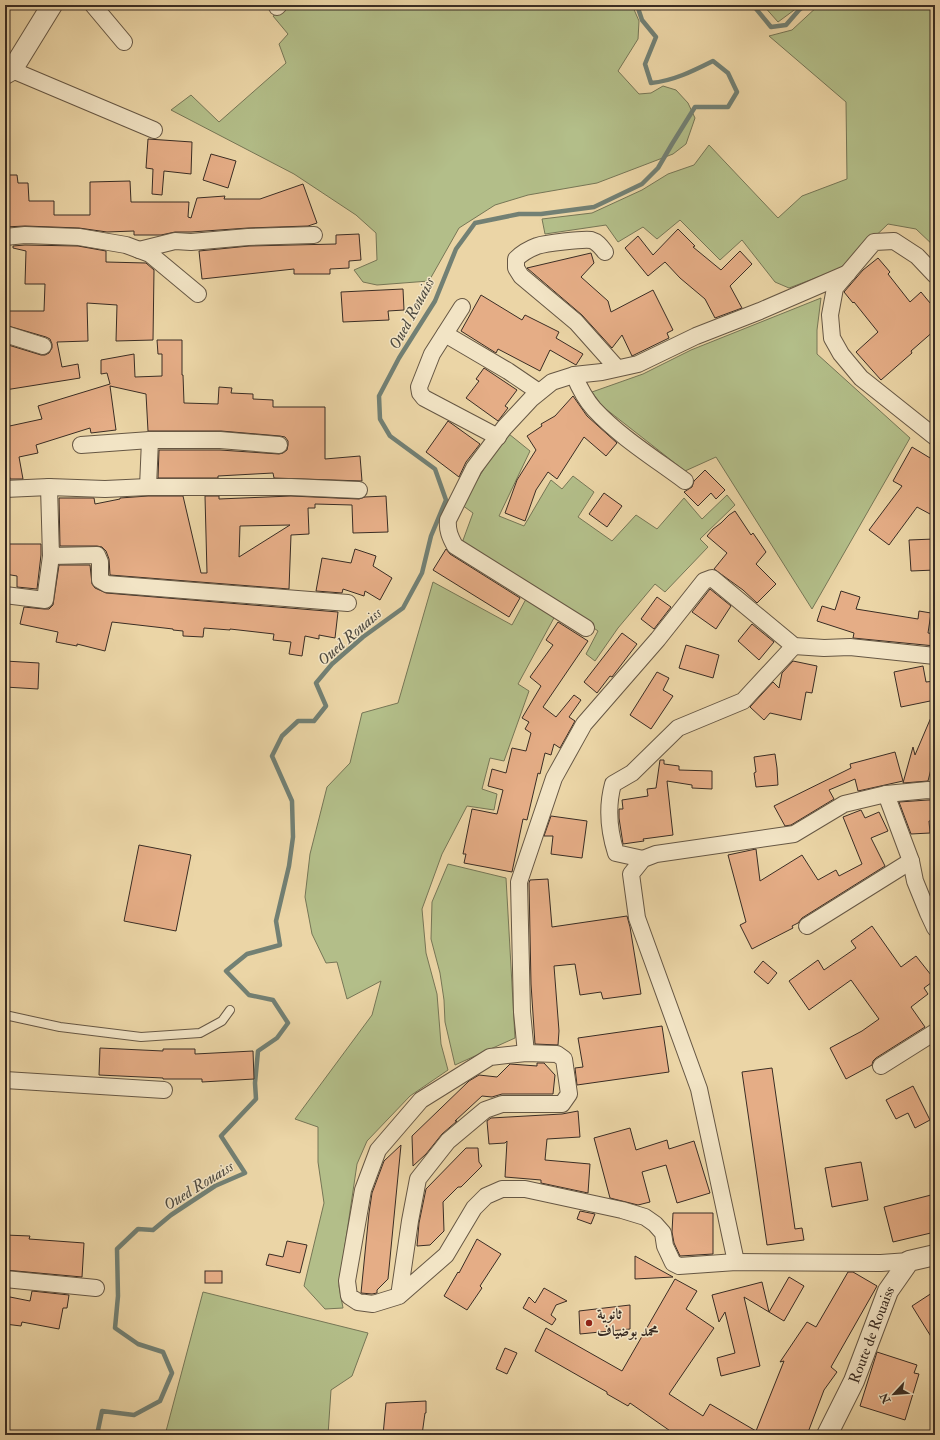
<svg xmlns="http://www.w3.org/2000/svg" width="940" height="1440" viewBox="0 0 940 1440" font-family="'IM FELL Double Pica',Amiri,serif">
<rect width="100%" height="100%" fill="#ebd5a6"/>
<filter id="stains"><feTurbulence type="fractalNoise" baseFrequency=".005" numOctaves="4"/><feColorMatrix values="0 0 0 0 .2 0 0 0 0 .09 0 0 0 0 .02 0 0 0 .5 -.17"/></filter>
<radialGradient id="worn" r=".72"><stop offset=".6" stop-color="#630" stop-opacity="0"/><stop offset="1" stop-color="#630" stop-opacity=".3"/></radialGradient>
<g fill="#b3be89" stroke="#767656">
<polygon points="293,5 632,5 639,21 638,39 618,71 639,94 651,93 663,86 676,90 688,103 695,118 686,144 673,154 597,183 528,195 495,205 459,228 429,281 377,285 363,282 354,270 377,260 376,233 356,215 294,174 171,110 191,95 219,122 286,63 279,44 288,34 273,16"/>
<polygon points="763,5 801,5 778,22"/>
<polygon points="819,5 935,5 935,247 916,229 888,224 842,268 789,288 775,282 742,240 720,260 680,220 657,239 643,227 618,242 606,225 545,234 542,219 592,213 642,190 668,174 694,165 709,145 778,218 802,196 847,179 846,102 769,36 792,30"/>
<polygon points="821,298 817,330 817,354 910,438 812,609 716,457 685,471 602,406 592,392 643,374 691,350"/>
<polygon points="509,434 530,451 499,516 524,526 551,480 562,489 573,476 594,492 578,517 612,541 636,515 657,529 684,498 702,519 727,495 735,505 700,539 708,547 665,592 655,584 618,628 595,661 586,654 598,631 554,600 462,543 473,513 462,505 493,454"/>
<polygon points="433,582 512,625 526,599 555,616 518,684 529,691 504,761 490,758 482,789 497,794 494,810 467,806 442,854 422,909 426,953 437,994 441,1044 448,1070 410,1096 367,1141 357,1164 339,1286 343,1308 325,1309 304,1286 324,1203 318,1162 318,1127 295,1119 372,1015 381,981 347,999 337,962 326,963 312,934 305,897 310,854 327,787 350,763 362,713 398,703"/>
<polygon points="448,864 506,878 515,1038 455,1065 445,1022 444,1000 440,973 431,939 432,902"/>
<polygon points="203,1292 368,1333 352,1376 331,1390 328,1435 165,1435"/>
</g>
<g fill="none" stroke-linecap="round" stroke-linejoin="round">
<g stroke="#728074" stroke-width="4.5">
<polyline points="753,5 771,27 786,25 799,10 806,5"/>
<path d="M 97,1435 L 102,1411 L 134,1415 L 160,1401 L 172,1373 L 163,1352 L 138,1344 L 115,1328 L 118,1296 L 117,1249 L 138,1229 L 153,1230 L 171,1215 L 215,1186 L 245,1173 L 221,1136 L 256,1099 L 255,1083 L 258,1051 L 277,1038 L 288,1023 L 273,1000 L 249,995 L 226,971 L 247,954 L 280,945 L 276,921 L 289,866 L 293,837 L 292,801 L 272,756 L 282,736 L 298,721 L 314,721 L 326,706 L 316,683 L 332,664 L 363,637 L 403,608 L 422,573 L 431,536 L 446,500 L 435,469 L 390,436 L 380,419 L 379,396 L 399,358 L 435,301 L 456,249 L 475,223 L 519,214 L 541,214 L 594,207 L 642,184 L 658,168 L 672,144 L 695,107 L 728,107 L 737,92 L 728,73 L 713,61 C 693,71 673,81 651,83 L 645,64 L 656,37 L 642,20 L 637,5"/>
</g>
</g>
<g fill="#e5ad86" stroke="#3a2d24" fill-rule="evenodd">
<polygon points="148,139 192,142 191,174 164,171 162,195 152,194 153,169 146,168"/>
<polygon points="211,154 236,161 228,188 203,180"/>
<polygon points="5,175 17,175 18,183 28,183 29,201 54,201 54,215 90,215 90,182 130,181 131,202 189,202 188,217 191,218 197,198 225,196 224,199 260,199 303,184 317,223 308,226 248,228 191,232 175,232 161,235 134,235 134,231 107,232 79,228 25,226 5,227"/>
<polygon points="678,229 695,246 693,247 721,270 740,251 752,264 730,286 742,308 715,318 705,299 680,278 665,262 648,276 625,248 638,236 653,255"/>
<polygon points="359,234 361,260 349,261 349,268 330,269 330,274 294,274 294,269 202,279 199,251 249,246 336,244 336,235"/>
<polygon points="25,245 78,246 106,251 106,262 146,263 154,270 153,340 116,341 117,305 87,303 88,341 57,342 62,367 78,364 80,378 5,390 5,344 41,355 45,355 49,353 52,348 52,344 50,339 46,337 5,325 5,311 44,311 45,284 25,284 26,251 13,248 13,246"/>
<polygon points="591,253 594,263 581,277 608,301 611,312 653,290 673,330 667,333 669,338 632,356 622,335 612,348 582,315 527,268"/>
<polygon points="878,258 890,272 888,274 910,302 921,292 935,309 935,330 911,351 912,353 881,380 856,352 878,332 854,302 853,303 844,292 863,270"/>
<polygon points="403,289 404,310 388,311 389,320 343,322 341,292"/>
<polygon points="481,295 522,320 525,315 559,332 556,338 583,354 576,365 550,350 540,371 498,349 496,353 461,331"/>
<polygon points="157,340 182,340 182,375 183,375 184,403 218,404 219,387 232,388 231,393 253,394 253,399 273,400 273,407 325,407 325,459 360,456 362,481 274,478 273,473 218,476 218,478 158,478 159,450 220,450 279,454 283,453 287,450 288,445 288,441 285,437 280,436 221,431 148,431 146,394 110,386 116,430 91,433 90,428 36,445 38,453 19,457 23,479 10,479 5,455 5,427 42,419 38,406 110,384 107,373 101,374 101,360 134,354 135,377 162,376 162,354 158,354"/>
<polygon points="484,368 517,390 505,406 508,408 498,421 466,398 479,381 476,379"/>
<polygon points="573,396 587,416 617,443 606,456 584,437 557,479 548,472 536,490 525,521 505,513 517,480 536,450 527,436 542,426 541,424 555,416"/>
<polygon points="448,421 480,444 466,462 459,477 426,452"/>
<polygon points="912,447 935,461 935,505 930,514 917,507 889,545 869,530 902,486 893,481"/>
<polygon points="705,470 725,490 716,499 711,493 698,506 684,492 692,487 694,481"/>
<polygon points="604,493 622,506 607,527 589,514"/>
<path d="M 148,496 L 183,496 L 201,573 L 207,573 L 205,496 L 219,496 L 219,499 L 291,496 L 359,499 L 365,497 L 386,496 L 388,532 L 353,533 L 352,505 L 315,504 L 315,508 L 308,508 L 309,534 L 291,535 L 289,589 L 110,575 L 109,559 L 106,551 L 102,547 L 97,546 L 60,546 L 59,498 L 94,498 L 95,504 L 120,499 L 120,498 ZM 290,525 L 239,557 L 240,526 Z"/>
<polygon points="735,511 751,535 753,533 766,552 756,564 776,584 757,603 743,590 714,569 727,553 707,536 713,529 721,523 729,515"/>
<polygon points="934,539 935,570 911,571 909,540"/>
<polygon points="5,544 41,544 41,555 37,589 17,587 17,576 5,574"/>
<polygon points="355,549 376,556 373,566 392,578 380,600 365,591 364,596 343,589 342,593 316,591 322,558 351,563"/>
<polygon points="446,549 450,554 520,598 509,617 433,570"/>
<polygon points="59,565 90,565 92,584 95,588 106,593 338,612 335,638 319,635 319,639 305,636 302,656 289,654 291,642 273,640 274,634 230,629 230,630 204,628 203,637 183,636 183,631 173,630 173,629 112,622 105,651 77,644 77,646 56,642 58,632 20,624 24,607 44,609 49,609 53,605"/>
<polygon points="710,589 731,606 716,629 692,612"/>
<polygon points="841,591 860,597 856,609 918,619 919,611 931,613 928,633 935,634 935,646 853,638 854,633 817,621 822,606 835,610"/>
<polygon points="657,597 671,607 654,629 641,619"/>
<polygon points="558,622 588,641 543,707 556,717 574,695 581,700 569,717 575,721 560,748 554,744 551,755 545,753 540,774 538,773 527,820 523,819 512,872 464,863 466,854 463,854 472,809 497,814 503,790 488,786 492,769 506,773 512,748 526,751 531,733 525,729 529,722 522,718 541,686 530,677 553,645 546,640"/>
<polygon points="752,624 774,642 759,660 738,641"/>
<polygon points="622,633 637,644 612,677 610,676 597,693 584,682"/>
<polygon points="686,645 719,655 713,678 679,668"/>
<polygon points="5,661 39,663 38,689 5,687"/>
<polygon points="793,661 817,666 812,693 806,692 801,720 770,713 764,720 750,707 773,682 779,688 782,673"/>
<polygon points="923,666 926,682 935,681 935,700 901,707 894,672"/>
<polygon points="657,672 669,678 663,690 673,696 651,729 630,715"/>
<polygon points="935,708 935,753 928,781 903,783 913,747 915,755"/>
<polygon points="895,752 903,781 858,791 855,779 829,790 834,799 791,825 785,826 774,806 851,768 850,764"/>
<polygon points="775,754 777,768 778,785 756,787 754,773 756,772 754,757"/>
<polygon points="660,760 664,760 664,764 679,766 679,770 712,771 712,789 692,788 692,785 667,781 673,835 643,839 644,841 623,844 619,818 619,809 623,809 622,800 648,796 647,789 656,788"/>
<polygon points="928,800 935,800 935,820 929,821 930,833 911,834 899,802"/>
<polygon points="861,810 865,818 879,812 888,831 871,838 885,866 802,918 798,923 792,926 793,928 752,949 740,925 746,922 728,855 756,849 760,881 802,855 818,880 836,870 839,876 862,864 843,817"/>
<polygon points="551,816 587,821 582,858 551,854 553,836 544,836"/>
<polygon points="139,845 191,855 176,931 124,921"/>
<polygon points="548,879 552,927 627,916 630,927 641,994 603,999 601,992 580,995 575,964 554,966 559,1031 558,1045 535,1044 531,984 529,883 530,880"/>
<polygon points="872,926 901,967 916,956 935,980 924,988 928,994 911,1007 925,1027 876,1058 873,1061 872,1065 846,1079 830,1048 862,1031 879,1019 851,980 809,1010 789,981 818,960 824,970 856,948 851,941"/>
<polygon points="763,961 777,973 768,984 754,972"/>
<polygon points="662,1026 669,1072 577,1085 575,1068 583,1067 578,1038"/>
<polygon points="100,1048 163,1051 163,1049 195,1049 195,1054 253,1051 254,1079 202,1082 202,1079 163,1079 163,1078 99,1075"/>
<polygon points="537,1063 544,1063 555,1075 553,1094 502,1094 492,1097 482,1096 455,1121 457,1121 442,1134 426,1154 413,1166 412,1136 469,1081 479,1075 497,1077 510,1064 537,1066"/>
<polygon points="772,1068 795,1229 802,1228 804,1240 767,1245 742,1072"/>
<polygon points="913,1086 930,1120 915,1128 908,1113 896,1119 886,1100"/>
<polygon points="578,1111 580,1137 547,1139 545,1160 590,1164 588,1193 541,1183 541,1180 505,1177 507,1141 505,1143 489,1144 487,1121 491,1118 562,1114"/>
<polygon points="630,1128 636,1150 667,1140 669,1149 694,1141 710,1193 677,1203 666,1165 642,1172 650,1202 638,1205 610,1198 594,1138"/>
<polygon points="401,1145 388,1279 377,1290 377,1293 372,1294 361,1293 369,1213 372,1193 384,1161"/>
<polygon points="466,1148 478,1148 479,1162 482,1166 461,1187 458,1187 443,1202 444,1231 430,1245 417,1246 419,1223 426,1189"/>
<polygon points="861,1162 868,1200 832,1207 825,1168"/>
<polygon points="935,1194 935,1232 893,1242 884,1207"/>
<polygon points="580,1211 595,1214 591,1224 577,1219"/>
<polygon points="673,1213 713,1213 713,1254 680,1256 674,1243 672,1232"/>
<polygon points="5,1235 30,1236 29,1239 84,1243 82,1277 5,1270"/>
<polygon points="477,1239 501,1254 480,1286 482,1288 467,1310 444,1296 458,1272 459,1273"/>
<polygon points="287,1241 307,1245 300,1273 266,1265 269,1254 283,1257"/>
<polygon points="635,1256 673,1277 635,1279"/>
<rect x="205" y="1271" width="17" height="12"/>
<polygon points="848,1272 853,1272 877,1286 831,1367 837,1372 824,1390 807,1435 676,1435 630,1403 628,1406 607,1394 607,1392 535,1351 546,1328 622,1371 675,1279 697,1291 686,1309 714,1328 669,1394 703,1416 710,1404 756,1431 784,1361 780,1362 807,1322 816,1327"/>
<polygon points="789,1277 804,1286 784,1321 744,1297 760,1366 721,1376 717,1358 735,1353 725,1312 719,1322 712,1295 762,1282 769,1312"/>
<polygon points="544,1288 567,1301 556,1305 551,1315 556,1319 552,1325 523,1308 529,1297 535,1303"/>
<polygon points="32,1291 69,1295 67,1308 63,1308 59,1329 22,1322 21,1326 5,1324 5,1296 30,1301"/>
<polygon points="935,1291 935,1343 912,1306"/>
<polygon points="630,1305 630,1329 580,1334 579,1311"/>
<polygon points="505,1348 517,1353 507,1374 496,1369"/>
<polygon points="877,1352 917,1365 914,1373 919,1374 905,1420 860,1406"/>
<polygon points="426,1401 426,1413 425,1413 422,1435 383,1435 386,1403"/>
</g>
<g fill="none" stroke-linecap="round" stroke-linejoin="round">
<g stroke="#665744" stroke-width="10">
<polyline id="service" points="5,1015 60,1027 141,1037 200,1033 222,1021 230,1010"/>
</g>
<g stroke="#665744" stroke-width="18">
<g id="minor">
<polyline points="93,5 124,42"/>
<polyline points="277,7 279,5"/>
<polyline points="12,70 154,130"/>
<polyline points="5,237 25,235 79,237 126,245 150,254 198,294"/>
<polyline points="139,250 175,241 191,242 248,237 314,235"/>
<path d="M 605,252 C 601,247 598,242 591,240 C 582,239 546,243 537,246 C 529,249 522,253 516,259 L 516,268 L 521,276 L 576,322 L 617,368"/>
<polyline points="935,275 917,256 894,241 874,242 835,288 830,315 832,338 841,354 861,378 935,437"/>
<polyline points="462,307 432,354 419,387 420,393 424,398 498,437"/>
<polyline points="5,334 43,346"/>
<polyline points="445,334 508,371 539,392"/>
<path d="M 574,375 C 579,387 585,399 594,409 C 620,437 654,458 685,481"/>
<polyline points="81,445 150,440 220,440 279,445"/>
<polyline points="49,487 51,556 97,555 100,562 100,580 107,584 348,603"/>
<polyline points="148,487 150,440"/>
<polyline points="5,489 49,487 105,489 148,487 291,487 359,490"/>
<polyline points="5,595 45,600 51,556"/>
<path d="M 586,628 L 455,546 C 450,537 447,530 448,520 L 474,468 L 504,428 L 531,399 L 552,382 L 574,375 L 602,372 L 638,364 L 696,336 L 760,311 L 848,273"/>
<polyline points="886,794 911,861 915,881 928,913 935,928"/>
<path d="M 643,859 L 616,853 C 609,831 607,806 613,784 L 632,773 L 678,728 L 743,701 L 794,646"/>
<polyline points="807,926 911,861"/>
<polyline points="526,1053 522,1012 519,882 554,778 584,724 658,639 704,581 712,578 794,646 824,648 850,647 935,656"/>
<polyline points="881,1066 935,1032"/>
<polyline points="5,1080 164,1090"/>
<polyline points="736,1262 699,1089 637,918 631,874 643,859 656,854 794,834 844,804 886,794 928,790 935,791"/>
<polyline points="5,1279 96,1288"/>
<polyline points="399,1296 410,1221 418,1179 448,1141 485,1110 502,1104 562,1104 569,1094 564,1059 557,1054 526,1053 490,1057 421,1100 378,1150 363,1190 347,1281 349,1296 358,1302 373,1304 399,1296 446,1255 474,1208 486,1196 502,1189 525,1189 622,1210 645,1217 655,1224 663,1233 665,1246 673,1263 679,1266 736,1262 881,1263 909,1261"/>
</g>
</g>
<g stroke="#665744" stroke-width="22">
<g id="tertiary">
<polyline points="5,74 12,70 52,5"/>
<path id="s1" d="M 827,1435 L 854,1381 L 888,1291 L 909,1261 L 935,1255"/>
</g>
</g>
<use href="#service" stroke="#f2e4c5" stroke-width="8"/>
<use href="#minor" stroke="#f2e4c5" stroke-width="16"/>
<use href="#tertiary" stroke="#f2e4c5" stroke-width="20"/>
</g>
<circle fill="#8f2418" stroke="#f2e4c5" stroke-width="1.5" cx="589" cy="1323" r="4"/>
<g text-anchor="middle" stroke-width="3" stroke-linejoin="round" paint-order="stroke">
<g font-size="15" font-weight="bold" fill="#3a2d24" stroke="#f2e4c5" text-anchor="start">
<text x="597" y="1319">ثانوية<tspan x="597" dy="17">محمد بوضياف</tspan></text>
</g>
<g font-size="15" fill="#3a2d24" stroke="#f2e4c5">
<text dy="5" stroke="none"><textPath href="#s1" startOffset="110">Route de Rouaiss</textPath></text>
</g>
<g font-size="16" font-style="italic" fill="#4d493f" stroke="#f2e4c5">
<text transform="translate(411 313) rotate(-62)" y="6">Oued Rouaiss</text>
<text transform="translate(349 636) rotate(-41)" y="6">Oued Rouaiss</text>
<text transform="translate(198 1185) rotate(-32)" y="6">Oued Rouaiss</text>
</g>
</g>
<rect width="940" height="1440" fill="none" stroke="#ebd5a6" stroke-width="20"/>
<rect x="6" y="6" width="928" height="1428" fill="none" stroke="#3a2d24" stroke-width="2"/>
<rect x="10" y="10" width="920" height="1420" fill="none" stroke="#3a2d24"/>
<g transform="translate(894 1394) rotate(244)" stroke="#f2e4c5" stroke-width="3" paint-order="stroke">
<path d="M0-3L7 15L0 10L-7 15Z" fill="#3a2d24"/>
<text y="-6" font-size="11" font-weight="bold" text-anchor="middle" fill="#3a2d24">N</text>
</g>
<rect width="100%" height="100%" filter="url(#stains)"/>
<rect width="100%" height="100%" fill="url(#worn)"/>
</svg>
